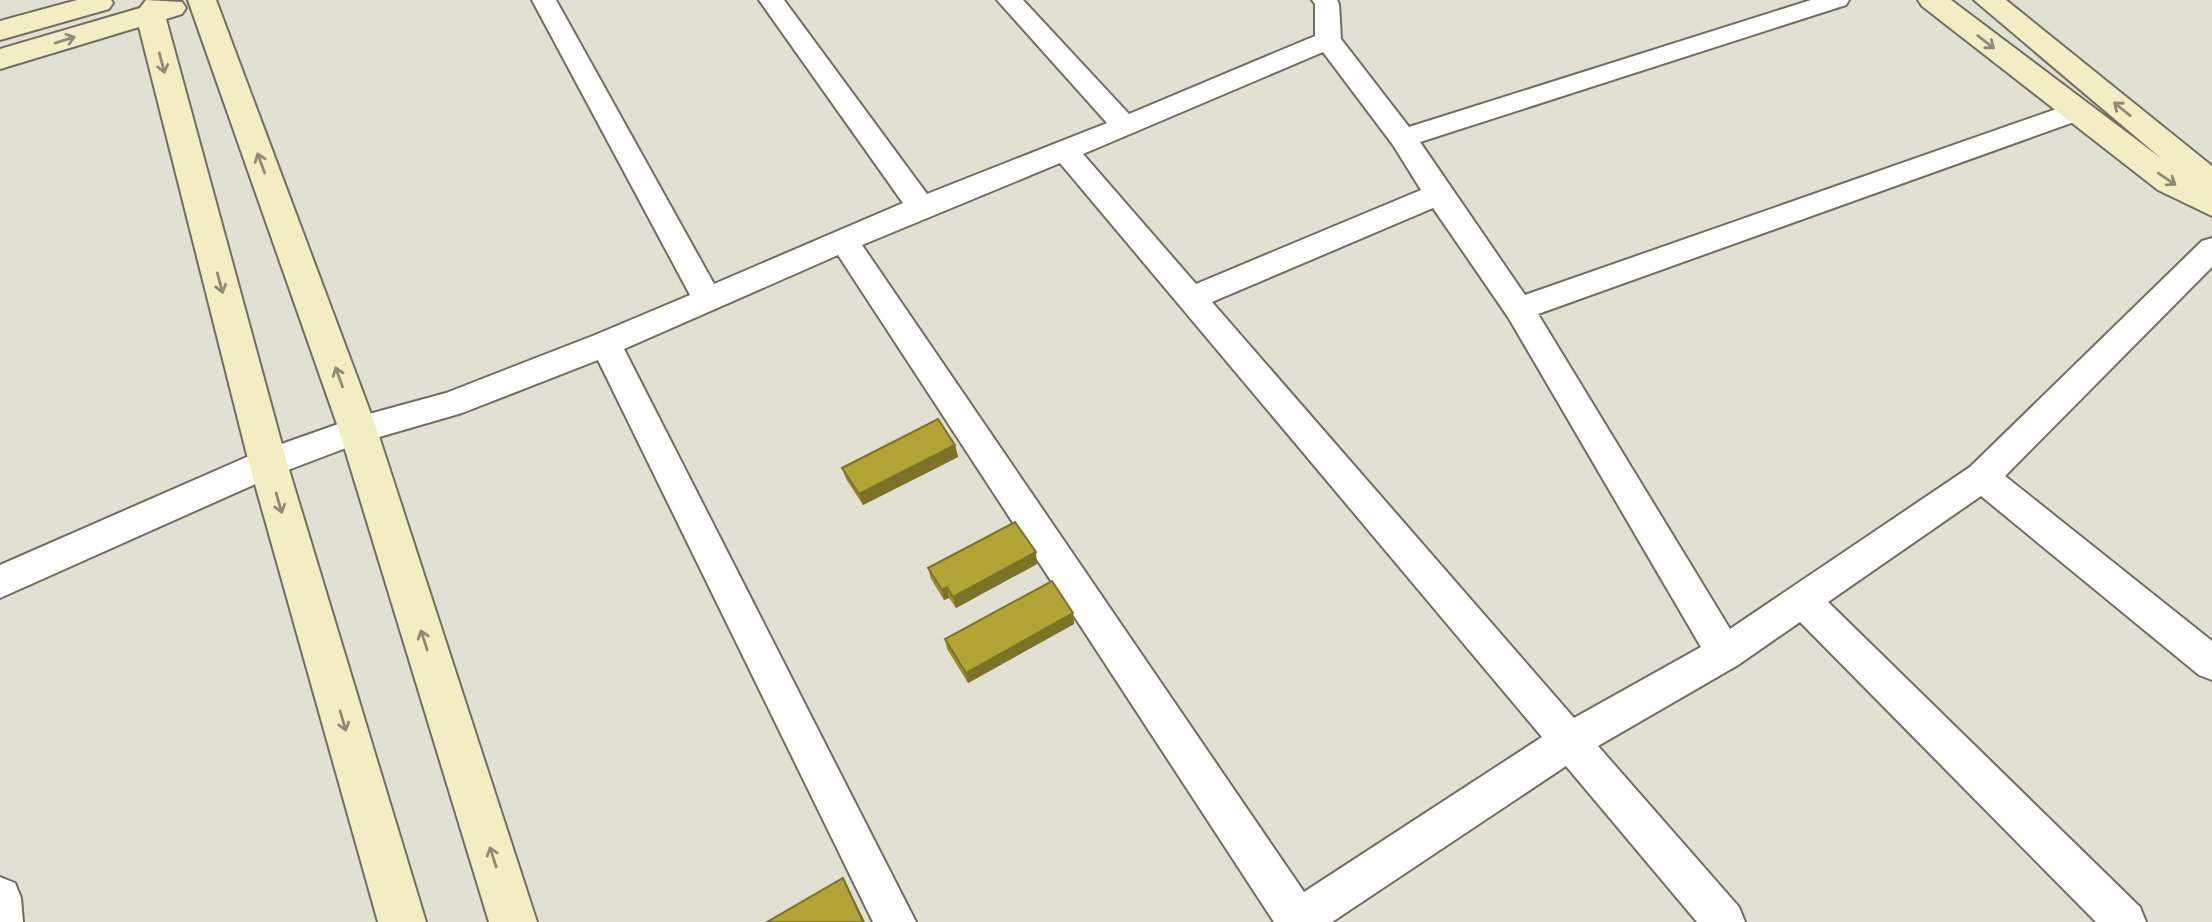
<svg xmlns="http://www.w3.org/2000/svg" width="2212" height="922" viewBox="0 0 2212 922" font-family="Ubuntu,sans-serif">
<rect width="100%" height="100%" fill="#e2e0d2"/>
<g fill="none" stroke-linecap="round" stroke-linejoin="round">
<g stroke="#6f6e61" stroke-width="4">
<g id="street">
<path d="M 532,0 L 556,0 L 714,284 L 903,203 L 759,0 L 784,0 L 927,194 L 1107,123 L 997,0 L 1023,0 L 1129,114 L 1315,36 L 1315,4 L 1312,0 L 1337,0 L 1339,4 L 1341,39 L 1409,127 L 1811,0 L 1849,0 L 1846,5 L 1420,142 L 1525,295 L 2065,106 L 2075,103 L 2085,106 L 2088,112 L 2085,118 L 1538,314 L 1730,629 L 1970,467 L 2202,241 L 2212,238 L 2212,267 L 2005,476 L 2212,641 L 2212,680 L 2199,675 L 1981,496 L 1828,602 L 2140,907 L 2146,922 L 2096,922 L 1800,622 L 1738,665 L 1598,746 L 1739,907 L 1745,922 L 1697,922 L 1566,766 L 1332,922 L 1274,922 L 838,255 L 624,349 L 916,922 L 873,922 L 598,360 L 462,413 L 362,442 L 280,473 L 0,598 L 0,565 L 256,453 L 358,417 L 446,393 L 595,335 L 690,295 ZM 1323,52 L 1393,145 L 1421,190 L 1196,284 L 1083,154 ZM 1060,163 L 1542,737 L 1304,892 L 862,245 ZM 1433,208 L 1508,317 L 1701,647 L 1574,718 L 1212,302 Z"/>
<polygon points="0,877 15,883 21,898 23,922 0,922"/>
</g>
</g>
<g stroke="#6f6e61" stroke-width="4">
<g id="secondary">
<polygon points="77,0 111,0 113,3 109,9 0,40 0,21"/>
<polygon points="146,0 182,2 186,8 182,14 166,19 287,463 426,922 378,922 249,463 139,27 0,69 0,49 140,8"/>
<polygon points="188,0 216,0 377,430 537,922 489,922 339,430"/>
<polygon points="1918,0 1951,0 2162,159 1974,0 2006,0 2212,166 2212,216 2158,190 1922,6"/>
</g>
</g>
<use href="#street" fill="#fff" fill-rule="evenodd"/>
<use href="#secondary" fill="#f3edc4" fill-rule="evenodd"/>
</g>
<g fill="#9a8d2e">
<polygon points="955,445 958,457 863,505 846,479 842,468"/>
<polygon points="1037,564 956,608 949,598 944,600 931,579 928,568"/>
<polygon points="1073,613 1074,624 968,683 947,649 945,639"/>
</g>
<g fill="#7d7326">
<polygon points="955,445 958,457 863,505 859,494"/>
<polygon points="1036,552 1037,564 956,608 953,597"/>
<polygon points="947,587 949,598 944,600 942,590"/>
<polygon points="1073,613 1074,624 968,683 966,673"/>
<polygon points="843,878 847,885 865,922 863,922"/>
</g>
<g fill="#b3a436" stroke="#7d7326" stroke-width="2">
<polygon points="938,419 955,445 859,494 842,468"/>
<polygon points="1015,522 1036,552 953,597 947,587 942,590 928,568"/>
<polygon points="1052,581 1073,613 966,673 945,639"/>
<polygon points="843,878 863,922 767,922"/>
</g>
<defs><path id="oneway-shaft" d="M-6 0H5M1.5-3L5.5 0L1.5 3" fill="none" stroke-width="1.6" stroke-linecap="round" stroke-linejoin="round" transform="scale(1.75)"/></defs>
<g stroke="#8f8c74">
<use href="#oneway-shaft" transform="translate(65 40) rotate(-17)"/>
<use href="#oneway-shaft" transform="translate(1986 42) rotate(38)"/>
<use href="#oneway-shaft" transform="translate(162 63) rotate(75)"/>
<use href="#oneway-shaft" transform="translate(2122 109) rotate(-141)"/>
<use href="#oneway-shaft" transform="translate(261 163) rotate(-110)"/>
<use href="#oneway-shaft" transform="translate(2167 179) rotate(34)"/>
<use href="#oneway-shaft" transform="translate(220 283) rotate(75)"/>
<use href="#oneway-shaft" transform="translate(339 377) rotate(-110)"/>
<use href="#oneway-shaft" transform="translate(279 503) rotate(74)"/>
<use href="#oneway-shaft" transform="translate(424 640) rotate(-108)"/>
<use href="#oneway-shaft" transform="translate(343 721) rotate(74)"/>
<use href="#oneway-shaft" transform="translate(493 857) rotate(-108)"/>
</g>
</svg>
